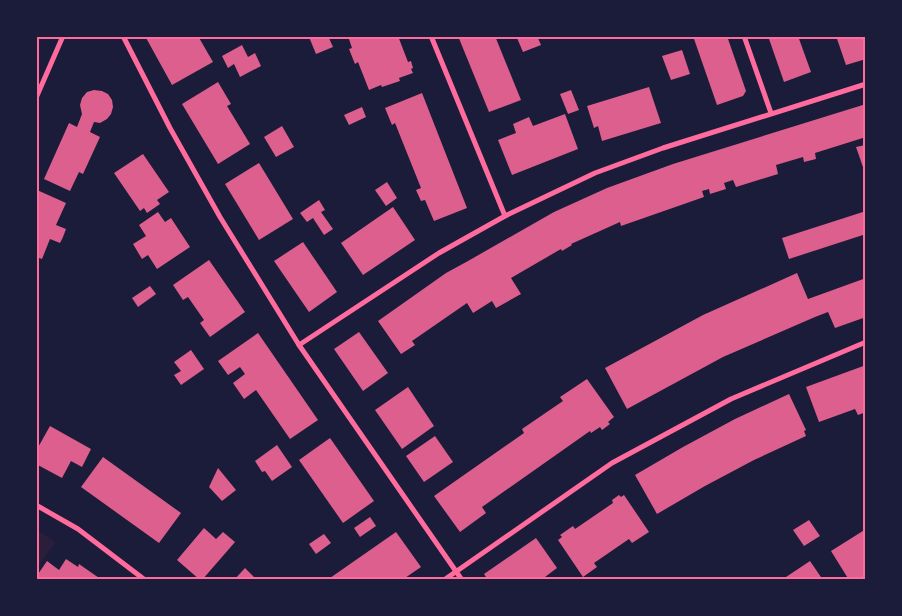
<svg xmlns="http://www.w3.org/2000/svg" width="902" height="616" viewBox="0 0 902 616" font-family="Poppins,sans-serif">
<rect width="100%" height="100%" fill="#1b1b3a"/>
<polygon fill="#2a1e3b" points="36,530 56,542 36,569"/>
<g fill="#dd5f8e">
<polygon points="145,36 198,36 213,62 172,85"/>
<polygon points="311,36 328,36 333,47 316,54 309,37"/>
<polygon points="348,36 398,36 408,62 411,61 413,68 411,69 413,73 399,78 400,81 382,87 381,85 369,90 358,62 355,64 349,49 352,48"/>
<polygon points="458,36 495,36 521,100 489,112"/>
<polygon points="521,36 537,36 541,45 523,52 517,38"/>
<polygon points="693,36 727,36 746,91 743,96 717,105"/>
<polygon points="768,36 798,36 811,72 784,82"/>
<polygon points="836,36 866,36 866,59 846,65"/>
<polygon points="242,45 248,57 255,53 261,66 240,77 234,64 228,68 222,56"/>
<polygon points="682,50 690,74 671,80 662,56"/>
<polygon points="218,82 231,104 227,106 250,144 218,164 182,104"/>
<polygon points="649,87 661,123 602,141 598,126 594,128 587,106"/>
<polygon points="94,90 102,91 108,94 112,100 113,107 111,114 107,119 100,123 94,122 90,132 100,137 83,174 79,172 70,191 44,179 69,123 77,127 82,114 80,105 82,98 87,92"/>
<polygon points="571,90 579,110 568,114 560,94"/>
<polygon points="422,93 467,208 434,221 425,200 421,201 416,190 421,188 395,123 392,125 385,108"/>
<polygon points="866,104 866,137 815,153 816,159 804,162 803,157 776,165 778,174 736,187 733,180 724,183 726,189 710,194 709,189 702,191 704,197 621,226 620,222 571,244 572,245 562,251 561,249 511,278 521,294 496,308 492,301 473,313 467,303 412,341 415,345 401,354 378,321 446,273 468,261 554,212 607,188 673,164"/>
<polygon points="362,107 366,117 349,125 344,115"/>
<polygon points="565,114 578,149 512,175 498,140 516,133 513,124 529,117 533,126"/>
<polygon points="282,126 294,147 276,157 264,137"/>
<polygon points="865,145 866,169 864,170 856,147"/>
<polygon points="143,154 169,192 157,200 160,204 147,213 144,208 140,211 114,173"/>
<polygon points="259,163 293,219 259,240 225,184"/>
<polygon points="387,182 397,198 386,206 375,190"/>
<polygon points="37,190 66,203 56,225 66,229 63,237 60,243 50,239 42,259 36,257 36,193"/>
<polygon points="319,200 325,210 321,212 333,229 324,235 313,218 307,222 300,213"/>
<polygon points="393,207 415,240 363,275 341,243"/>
<polygon points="866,211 866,234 789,259 782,238"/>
<polygon points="158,212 165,222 171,218 190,247 157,269 148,255 142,259 133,244 146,236 139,225"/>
<polygon points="303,242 337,292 309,312 274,261"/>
<polygon points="209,260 245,312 210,337 200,323 204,320 188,297 183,300 173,285"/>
<polygon points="797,273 808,299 866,278 866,317 835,328 828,312 815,317 723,357 627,409 605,368 703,315"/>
<polygon points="150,286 156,294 138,307 132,298"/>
<polygon points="359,332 388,373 363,391 334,349"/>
<polygon points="258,333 318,420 290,439 256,390 244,399 233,383 245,374 240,367 228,375 218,361"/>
<polygon points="191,350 204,369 181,385 174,375 181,371 174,362"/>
<polygon points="866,365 866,412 858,415 855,409 819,422 806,387"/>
<polygon points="587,379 614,417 608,422 610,424 602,430 600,427 591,433 590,431 482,507 486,513 460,532 434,496 524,433 522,429 563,401 560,397"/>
<polygon points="408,387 434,426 402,449 375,410"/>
<polygon points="789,394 806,430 804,431 806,436 754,460 705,486 657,514 635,475 683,447 735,419"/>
<polygon points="50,426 91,449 82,467 71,461 62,478 36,464 36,451"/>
<polygon points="435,436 453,462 424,482 406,456"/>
<polygon points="330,438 374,501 343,523 299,460"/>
<polygon points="277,445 292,467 272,481 265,471 262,472 255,461"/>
<polygon points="103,457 181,513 159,543 81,487"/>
<polygon points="218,468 236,490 222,501 209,487"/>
<polygon points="619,495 621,497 624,495 649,532 632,543 629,539 594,563 597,567 583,577 558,540 562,537 560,535 573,526 575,529 613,503 612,500"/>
<polygon points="370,517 376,526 360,537 354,528"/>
<polygon points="809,520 820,536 804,546 793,530"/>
<polygon points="204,528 216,539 223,532 235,542 202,580 200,580 177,560"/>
<polygon points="866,529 866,575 864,577 865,579 849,580 831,551"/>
<polygon points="396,532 421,567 402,580 331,580 330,578"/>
<polygon points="324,534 331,543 316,554 309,544"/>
<polygon points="536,538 557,568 541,580 488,580 484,574"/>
<polygon points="66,559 78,567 79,564 102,580 40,580 36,577 47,561 59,570"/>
<polygon points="810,561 823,580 782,580 786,577"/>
<polygon points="245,568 257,580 234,580"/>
</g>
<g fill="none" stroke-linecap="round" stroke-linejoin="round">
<g stroke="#ff6b9d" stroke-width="5">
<polyline points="123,36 170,128 220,217 299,345 462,580"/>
<polyline points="431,36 505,216"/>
<polyline points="744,36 771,113"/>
<polyline points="36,98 63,36"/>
<polyline points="299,345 439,253 505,216 595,173 663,148 866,84"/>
<polyline points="36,505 78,529 145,580"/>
<polyline points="444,580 612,463 731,399 866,342"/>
</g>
</g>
<rect width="902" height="616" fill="none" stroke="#1b1b3a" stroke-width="75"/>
<rect x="38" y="38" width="826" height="540" fill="none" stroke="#ff6b9d" stroke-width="2"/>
</svg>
